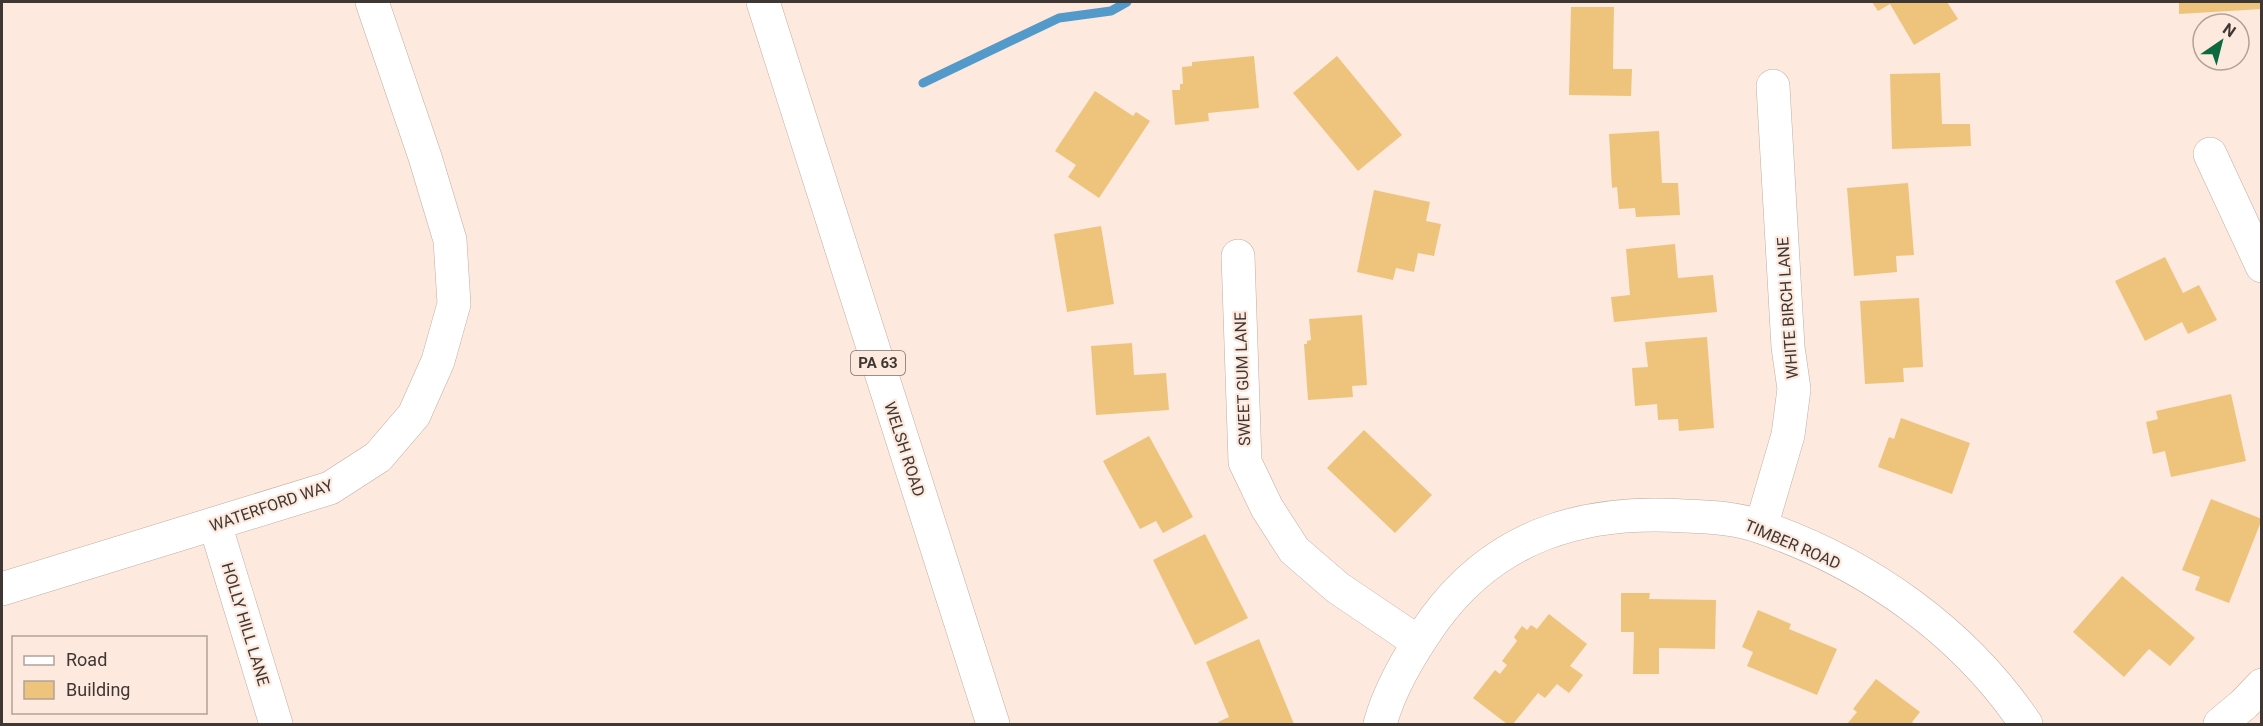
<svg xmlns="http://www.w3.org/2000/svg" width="2263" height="726" viewBox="0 0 2263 726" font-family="Roboto,sans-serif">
<rect width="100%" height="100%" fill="#fde9dd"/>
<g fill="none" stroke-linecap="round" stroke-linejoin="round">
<polyline stroke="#5399ca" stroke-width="9" points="923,83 1059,18 1111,11 1127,2"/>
</g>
<g fill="#eec47d">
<polygon points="1872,2 1947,2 1958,19 1914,45 1890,4 1878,11"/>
<polygon points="2179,2 2262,2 2262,9 2179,14"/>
<polygon points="1571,7 1614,7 1613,69 1632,69 1631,96 1569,95"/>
<polygon points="1254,56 1259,108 1208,113 1209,121 1175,125 1172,90 1180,90 1180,84 1183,84 1182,67 1192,66 1192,62"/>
<polygon points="1337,56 1402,135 1358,171 1293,93"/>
<polygon points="1940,73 1942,124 1970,124 1971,146 1892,149 1890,74"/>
<polygon points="1095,91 1133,116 1136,112 1150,121 1099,198 1068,177 1076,165 1055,151"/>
<polygon points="1659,131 1662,183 1678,183 1680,215 1636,217 1635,208 1619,209 1617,187 1612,188 1609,134"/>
<polygon points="1908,183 1914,255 1896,256 1897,272 1854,276 1847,188"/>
<polygon points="1374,190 1430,202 1426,221 1441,224 1434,256 1418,253 1414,272 1396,268 1393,280 1357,272"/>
<polygon points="1101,226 1114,304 1067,312 1054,234"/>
<polygon points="1675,244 1678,278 1713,275 1717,312 1614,322 1611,297 1630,295 1626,249"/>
<polygon points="2165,257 2183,293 2199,285 2217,320 2188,334 2182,322 2145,341 2115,281"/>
<polygon points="1919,298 1923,367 1903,368 1904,382 1865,384 1860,301"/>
<polygon points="1362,315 1367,385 1352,386 1353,397 1308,400 1304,344 1307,344 1307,341 1311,340 1309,319"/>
<polygon points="1707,337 1714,428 1679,431 1678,419 1658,420 1657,404 1635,406 1632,368 1648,367 1645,342"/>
<polygon points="1132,343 1134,375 1166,373 1169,410 1096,415 1091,346"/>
<polygon points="2231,394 2246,461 2171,477 2165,451 2153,454 2146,422 2158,419 2156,411"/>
<polygon points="1901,418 1970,443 1952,494 1878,467 1889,437 1894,439"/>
<polygon points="1364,430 1432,495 1395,533 1327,468"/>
<polygon points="1149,436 1193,517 1163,533 1156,521 1140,529 1103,461"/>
<polygon points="2211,499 2262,519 2229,603 2195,590 2200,577 2182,570"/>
<polygon points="1205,534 1248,618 1195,645 1153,560"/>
<polygon points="2122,576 2195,638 2170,666 2149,649 2124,677 2073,632"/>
<polygon points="1621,593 1650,593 1649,599 1716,600 1715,649 1659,648 1659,674 1633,674 1634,632 1621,632"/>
<polygon points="1758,610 1791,624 1789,629 1837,649 1817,695 1747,666 1753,652 1742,647"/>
<polygon points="1549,614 1587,644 1570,666 1583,675 1569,693 1557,684 1545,698 1538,693 1513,724 1507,724 1473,698 1495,670 1500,674 1507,665 1502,661 1517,641 1514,637 1522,626 1527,630 1531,625 1537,629"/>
<polygon points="1259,639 1294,724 1219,724 1218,722 1229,717 1206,662"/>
<polygon points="1876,679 1920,712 1912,722 1915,724 1847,724 1857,712 1853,709"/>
</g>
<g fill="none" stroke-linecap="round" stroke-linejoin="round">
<g stroke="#c0aea2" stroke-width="34">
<g id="minor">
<polyline points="2210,154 2262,266"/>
<polyline points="1238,256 1245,462 1267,508 1294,550 1338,588 1418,642"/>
<polyline points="215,524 276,724"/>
<polyline points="1761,527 1788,435 1794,389 1788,347 1773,86"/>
<polyline points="2,589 330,488 378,457 414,415 438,361 454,304 450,240 425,157 372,2"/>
<path d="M 1380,724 C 1390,687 1412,651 1434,620 C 1496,535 1583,509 1685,516 C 1711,517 1736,518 1761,527 C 1868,564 1963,631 2026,724"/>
<polyline points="2220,724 2244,704 2262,685"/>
</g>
</g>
<g stroke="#c0aea2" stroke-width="34">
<polyline id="major" points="763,2 993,724"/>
</g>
<use href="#minor" stroke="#fff" stroke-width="33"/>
<use href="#major" stroke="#fff" stroke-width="33"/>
</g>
<g text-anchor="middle" stroke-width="4.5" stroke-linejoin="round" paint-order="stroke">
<rect fill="#fde9dd" stroke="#786c66" stroke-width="1.5" x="851" y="351" width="54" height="24" rx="4.5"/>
<g font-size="15" font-weight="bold" fill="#3f3733">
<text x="878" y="368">PA 63</text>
</g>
<g font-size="16" fill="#3f3733" stroke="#fde9dd">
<text transform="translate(1787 308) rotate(-94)" y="6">WHITE BIRCH LANE</text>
<text transform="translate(1242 379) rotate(-92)" y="6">SWEET GUM LANE</text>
<text transform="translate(905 449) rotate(72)" y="6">WELSH ROAD</text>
<text transform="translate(271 505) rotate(-19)" y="6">WATERFORD WAY</text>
<text transform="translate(1793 544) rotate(23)" y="6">TIMBER ROAD</text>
<text transform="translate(246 624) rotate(73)" y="6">HOLLY HILL LANE</text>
</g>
</g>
<rect width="2263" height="726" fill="none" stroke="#3f3733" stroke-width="6"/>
<rect x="12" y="636" width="195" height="78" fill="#fde9dd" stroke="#b1a299" stroke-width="1.5"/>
<rect x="24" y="656" width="30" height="9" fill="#ffffff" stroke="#b1a299" stroke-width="1.5"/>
<text x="66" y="666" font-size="18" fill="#3f3733">Road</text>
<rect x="24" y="681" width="30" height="18" fill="#eec47d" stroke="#b1a299" stroke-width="1.5"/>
<text x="66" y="696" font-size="18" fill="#3f3733">Building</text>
<g transform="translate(2221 42) rotate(35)"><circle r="28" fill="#fde9dd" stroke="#b1a299" stroke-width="1.5"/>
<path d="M0-4.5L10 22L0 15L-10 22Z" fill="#0b6a3f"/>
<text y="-9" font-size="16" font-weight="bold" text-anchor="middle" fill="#3f3733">N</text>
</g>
</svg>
